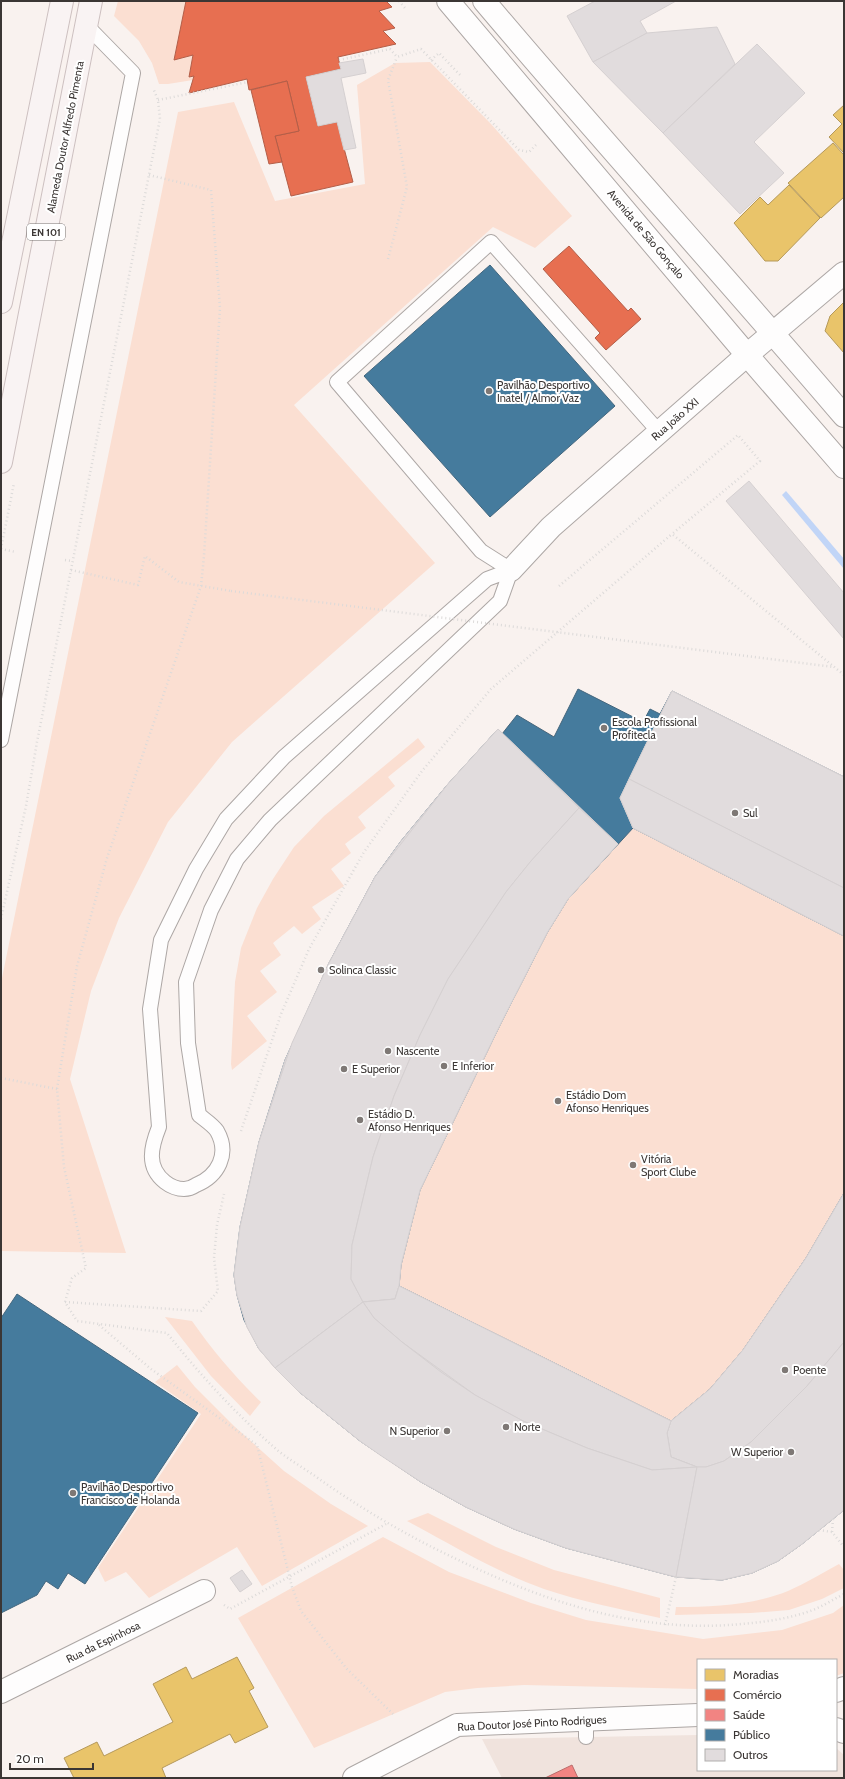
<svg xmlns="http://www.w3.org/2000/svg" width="845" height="1779" viewBox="0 0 845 1779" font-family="Cabin,sans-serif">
<rect width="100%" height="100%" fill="#f9f2ef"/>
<polygon fill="#f0e3dd" points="698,1735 698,1770 836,1770 836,1748 844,1755 844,1778 502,1778 482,1739"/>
<g fill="#fbdfd2">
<polygon points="118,1 186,1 174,60 193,55 189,77 194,76 193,80 168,84 159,84 152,63 139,41 114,16"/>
<polygon points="430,62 491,124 572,216 535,248 493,227 294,405 435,563 232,742 168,822 119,918 91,991 70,1079 126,1253 1,1251 1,983 178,112 234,102 275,201 365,184 357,85 395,63"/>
<polygon points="578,689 643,722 660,714 672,691 844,777 844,1510 802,1544 778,1561 752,1573 722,1580 676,1577 566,1548 514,1529 466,1507 421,1482 380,1455 360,1441 298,1391 259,1349 247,1327 237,1295 234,1275 240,1227 259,1142 292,1043 329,963 448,784 498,729 502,733 517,715 554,736"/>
<polygon points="418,738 425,747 388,777 395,786 358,817 366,828 345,844 351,853 331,869 344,886 312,907 321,919 302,934 294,926 273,943 281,955 260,971 277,992 247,1016 267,1041 232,1070 231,1064 235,982 241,948 257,908 273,879 294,847 324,816"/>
<path d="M 165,1317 L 192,1321 C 213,1351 235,1377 261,1402 L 250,1416 L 211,1376 Z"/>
<polygon points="177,1365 195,1387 234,1426 284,1471 331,1504 368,1526 262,1586 237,1547 149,1598 126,1572 105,1582 98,1568 201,1414 155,1382"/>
<path d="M 428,1513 L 496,1547 L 554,1570 L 660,1598 L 660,1618 C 621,1609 582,1602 544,1589 C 496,1572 452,1545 407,1521 Z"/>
<polygon points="383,1537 449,1572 531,1603 586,1620 703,1639 782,1630 833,1613 844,1605 844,1673 836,1676 836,1660 698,1660 698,1689 524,1685 477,1688 445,1692 314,1748 238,1618"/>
<path d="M 839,1564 L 844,1570 L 844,1588 L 822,1599 L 789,1610 L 751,1613 L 675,1615 L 676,1607 C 714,1607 753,1605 788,1591 C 806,1583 822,1573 839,1564 Z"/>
</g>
<polygon fill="#c1d5f7" points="786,491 844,559 844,569 782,495"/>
<g fill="#e9c46a" stroke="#b5995a">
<polygon points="844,105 844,153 829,137 842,124 833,115"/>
<polygon points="833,143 844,155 844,197 821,218 788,183"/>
<polygon points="789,185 820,218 778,261 765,261 734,223 760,197 768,205"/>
<polygon points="844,302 844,353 825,331 830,316"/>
<polygon points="237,1657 254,1688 249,1691 268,1727 235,1743 230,1734 162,1768 166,1778 74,1778 64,1758 97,1742 104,1756 173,1722 153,1684 186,1667 192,1679"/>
</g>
<g fill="#e76f51" stroke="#b35e48">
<polygon points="186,1 386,1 392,7 379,11 395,28 383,31 396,44 338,57 341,69 306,77 318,126 337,122 353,182 291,196 275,136 299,131 287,81 249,90 247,79 189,93 194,76 189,77 193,55 174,60"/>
<polygon points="287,81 299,131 275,136 282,162 269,164 251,90"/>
<polygon points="569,246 628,311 631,308 641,319 606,350 595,338 600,333 543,269"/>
</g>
<polygon fill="#f28482" stroke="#bb6d6b" points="572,1765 578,1778 545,1778"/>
<g fill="#457b9d" stroke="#42667e">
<polygon points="490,265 615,406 490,517 364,376"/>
<polygon points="578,689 643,722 650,709 660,714 672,691 844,777 844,936 633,828 568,899 547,933 501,1023 420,1190 401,1265 399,1286 671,1421 710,1389 743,1350 806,1258 844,1193 844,1510 802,1544 778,1561 752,1573 722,1580 676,1577 566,1548 514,1529 466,1507 421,1482 360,1441 298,1391 259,1349 244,1320 237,1295 234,1275 240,1227 259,1142 285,1060 329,963 375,877 401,841 448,784 498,729 502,734 517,715 554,737"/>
<polygon points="17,1294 198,1413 85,1584 68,1573 58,1589 46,1581 37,1595 1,1613 1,1318"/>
</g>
<g fill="#e1dcdd" stroke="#d5d0d1">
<polygon points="595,1 676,1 640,21 647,33 593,62 567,16"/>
<polygon points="717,27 735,64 663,133 593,62 647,33"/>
<polygon points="757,44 805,93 754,142 784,173 740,214 663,133"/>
<polygon points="363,59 366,73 341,78 356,148 344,150 337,122 318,126 306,77 341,69 339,63"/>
<polygon points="749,481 844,593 844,639 726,501"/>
<polygon points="672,691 844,777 844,936 633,828 620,798"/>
<polygon points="672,691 844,777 844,888 629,779"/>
<polygon points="498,729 618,844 568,899 547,933 501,1023 420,1190 401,1265 399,1286 395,1299 363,1302 275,1368 259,1349 247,1327 237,1295 234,1275 240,1227 259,1142 285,1060 329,963 375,877 401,841 448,784"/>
<polygon points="498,729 579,808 531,861 506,892 448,979 420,1035 394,1096 373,1157 352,1245 351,1279 363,1302 275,1368 259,1349 247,1327 237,1295 234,1275 240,1227 259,1142 292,1043 329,963 375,877 448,784"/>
<polygon points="629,779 844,888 844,936 633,828 620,798"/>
<polygon points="579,808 618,844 568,899 547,933 501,1023 420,1190 401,1265 399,1286 395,1299 363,1302 351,1279 352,1245 373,1157 394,1096 420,1035 448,979 506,892 531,861"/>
<polygon points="844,1193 844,1510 802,1544 778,1561 752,1573 722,1580 676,1577 697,1467 671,1457 667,1433 671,1421 710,1389 743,1350 806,1258"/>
<polygon points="844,1193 844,1342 807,1386 751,1442 724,1461 706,1467 697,1467 671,1457 667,1433 671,1421 710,1389 743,1350 806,1258"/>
<polygon points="399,1286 671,1421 667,1433 671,1457 697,1467 676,1577 566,1548 514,1529 466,1507 421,1482 360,1441 298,1391 275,1368 363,1302 395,1299"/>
<polygon points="399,1286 671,1421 667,1433 671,1457 697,1467 652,1470 587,1448 523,1421 475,1395 402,1342 374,1318 363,1302 395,1299"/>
<polygon points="363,1302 374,1318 402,1342 441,1372 475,1395 523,1421 587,1448 652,1470 697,1467 676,1577 566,1548 514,1529 466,1507 421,1482 380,1455 360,1441 298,1391 275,1368"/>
<polygon points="844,1342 844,1510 802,1544 778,1561 752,1573 722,1580 676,1577 697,1467 706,1467 724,1461 751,1442 807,1386"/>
<polygon points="242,1570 252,1584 240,1592 230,1578"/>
</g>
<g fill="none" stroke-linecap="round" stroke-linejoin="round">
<g stroke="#ada7a5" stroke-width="16">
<g id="lane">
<path d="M 511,570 L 500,601 L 270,820 L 237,859 L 211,910 L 186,982 L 188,1043 L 199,1115 C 205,1120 213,1125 217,1131 C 230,1154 218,1176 196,1185 C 193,1187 188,1189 184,1189 C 178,1189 170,1186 165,1182 C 146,1167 151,1147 159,1127 L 150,1009 L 161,940 L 196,869 L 226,819 L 284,757 L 487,579 Z"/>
<polyline points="511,570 481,551 337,382 491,242 660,433"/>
<polyline points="1,740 133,73 87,26"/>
<polyline points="586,1719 586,1737"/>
</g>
</g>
<g stroke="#ada7a5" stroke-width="24">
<g id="street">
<polyline points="747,355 844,273"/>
<polyline points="1,1692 204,1591"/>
</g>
</g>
<g stroke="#ada7a5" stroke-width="24">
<g id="secondary">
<polyline points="448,1 747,355 844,467"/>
<path d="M 484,1 C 602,141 725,276 844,416"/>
<polyline points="511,570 551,527 747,355"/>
<polyline points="836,1691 844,1688"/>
<polyline points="836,1729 844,1732"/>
<polyline points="354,1778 457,1725 698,1715"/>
</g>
</g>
<g stroke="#cdc0c0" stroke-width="24">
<g id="primary">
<polyline points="1,302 62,1"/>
<polyline points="1,462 91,1"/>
</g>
</g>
<g stroke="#dcdad9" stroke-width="2.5" stroke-dasharray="1 3" stroke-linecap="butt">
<polyline points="399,1 405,8"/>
<polyline points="339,60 390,49 397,57 421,49 519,150 529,152 536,145"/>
<polyline points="431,60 439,53 462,77"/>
<polyline points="158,100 248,82"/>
<path d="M 149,175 L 211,190 L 220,308 L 204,556 L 201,586 L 107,858 L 77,966 L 57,1089 L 64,1167 L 86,1268 L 72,1278 L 65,1302 L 77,1321 L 167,1333 C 200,1375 236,1414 276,1449 C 288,1459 302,1467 315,1476 C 350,1501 386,1523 424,1543 C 520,1592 619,1632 729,1625 C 757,1623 786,1620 813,1610 C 823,1606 834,1599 844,1594"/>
<polyline points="388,259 407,187 388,80 397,57"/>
<polyline points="1,549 14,483"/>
<polyline points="1,549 16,552"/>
<polyline points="65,560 72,561"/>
<polyline points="71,570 138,585 145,556 179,582 231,591"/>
<polyline points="559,586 738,435 760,461 672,534 844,675"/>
<polyline points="1,919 26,806 37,742 160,119 158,100 153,88"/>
<polyline points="1,1078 57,1089"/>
<polyline points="241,1131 281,1014 309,949 364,852 422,771 491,689 672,534"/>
<polyline points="65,1302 201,1311 218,1291 214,1258 217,1225 224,1194"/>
<polyline points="99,1325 151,1369 257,1445 292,1587 301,1611 347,1669 393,1714"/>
<polyline points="819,1530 832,1532 844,1547"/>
<polyline points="832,1532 833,1519"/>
<polyline points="224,1605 230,1609 386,1524"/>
<polyline points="665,1625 676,1577"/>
</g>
<use href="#lane" stroke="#fefdfd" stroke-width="14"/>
<use href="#street" stroke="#fefdfd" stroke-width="22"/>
<use href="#secondary" stroke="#fefdfd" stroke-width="22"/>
<use href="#primary" stroke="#f9f3f3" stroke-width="22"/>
<polyline stroke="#dcdad9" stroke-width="2.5" stroke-dasharray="1 3" stroke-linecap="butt" points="231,591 834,667"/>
</g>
<g fill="#7e7875" stroke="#fff" stroke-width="1.5">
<circle cx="489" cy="391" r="4"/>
<circle cx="604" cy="728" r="4"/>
<circle cx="735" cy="813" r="4"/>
<circle cx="321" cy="970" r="4"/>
<circle cx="388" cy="1051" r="4"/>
<circle cx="444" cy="1066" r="4"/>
<circle cx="344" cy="1069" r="4"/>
<circle cx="558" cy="1101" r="4"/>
<circle cx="360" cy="1120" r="4"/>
<circle cx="633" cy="1165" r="4"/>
<circle cx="785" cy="1370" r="4"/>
<circle cx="506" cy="1427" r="4"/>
<circle cx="447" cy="1431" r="4"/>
<circle cx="791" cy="1452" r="4"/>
<circle cx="73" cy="1493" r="4"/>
</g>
<g text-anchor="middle" stroke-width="4" stroke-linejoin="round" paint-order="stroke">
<rect fill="#fff" stroke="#767271" stroke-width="1" x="27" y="224" width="38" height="16" rx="3"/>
<g font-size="10" font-weight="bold" fill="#3b3634">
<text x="46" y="236">EN 101</text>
</g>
<g font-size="11" fill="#3b3634" stroke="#fff">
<text transform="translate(65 137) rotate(-79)" y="4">Alameda Doutor Alfredo Pimenta</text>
<text transform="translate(646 234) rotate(50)" y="4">Avenida de São Gonçalo</text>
<text transform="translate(675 419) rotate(-41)" y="4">Rua João XXI</text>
<text transform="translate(103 1642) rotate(-26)" y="4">Rua da Espinhosa</text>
<text transform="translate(532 1723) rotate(-3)" y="4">Rua Doutor José Pinto Rodrigues</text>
</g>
<g font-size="11" fill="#3b3634" stroke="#fff" text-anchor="start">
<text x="497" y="389">Pavilhão Desportivo<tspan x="497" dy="13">Inatel / Almor Vaz</tspan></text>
<text x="612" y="726">Escola Profissional<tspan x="612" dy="13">Profitecla</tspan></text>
<text x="743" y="817">Sul</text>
<text x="329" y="974">Solinca Classic</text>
<text x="396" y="1055">Nascente</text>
<text x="452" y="1070">E Inferior</text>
<text x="352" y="1073">E Superior</text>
<text x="566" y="1099">Estádio Dom<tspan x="566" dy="13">Afonso Henriques</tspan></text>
<text x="368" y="1118">Estádio D.<tspan x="368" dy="13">Afonso Henriques</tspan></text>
<text x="641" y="1163">Vitória<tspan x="641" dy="13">Sport Clube</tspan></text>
<text x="793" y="1374">Poente</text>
<text x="514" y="1431">Norte</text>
<text x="439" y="1435" text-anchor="end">N Superior</text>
<text x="783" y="1456" text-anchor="end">W Superior</text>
<text x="81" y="1491">Pavilhão Desportivo<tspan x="81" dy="13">Francisco de Holanda</tspan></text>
</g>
</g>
<rect width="845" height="1779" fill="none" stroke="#3b3634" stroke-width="4"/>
<rect x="697" y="1659" width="140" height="112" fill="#ffffff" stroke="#b1afae"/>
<rect x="705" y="1669" width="20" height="12" fill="#e9c46a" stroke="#b1afae"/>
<text x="733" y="1679" font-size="12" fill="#3b3634">Moradias</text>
<rect x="705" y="1689" width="20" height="12" fill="#e76f51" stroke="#b1afae"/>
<text x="733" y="1699" font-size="12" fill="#3b3634">Comércio</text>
<rect x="705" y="1709" width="20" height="12" fill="#f28482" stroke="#b1afae"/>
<text x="733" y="1719" font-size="12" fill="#3b3634">Saúde</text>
<rect x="705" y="1729" width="20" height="12" fill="#457b9d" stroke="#b1afae"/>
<text x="733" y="1739" font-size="12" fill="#3b3634">Público</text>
<rect x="705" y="1749" width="20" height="12" fill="#e1dcdd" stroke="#b1afae"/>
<text x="733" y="1759" font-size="12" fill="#3b3634">Outros</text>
<path d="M10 1763v6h83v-6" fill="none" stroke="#3b3634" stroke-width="2"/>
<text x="16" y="1763" font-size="12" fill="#3b3634" stroke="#ffffff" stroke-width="3" paint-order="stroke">20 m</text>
</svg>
